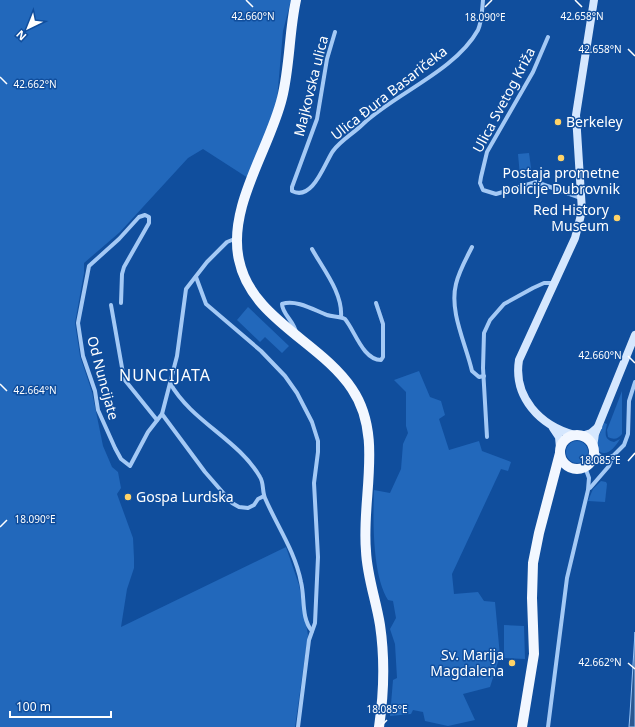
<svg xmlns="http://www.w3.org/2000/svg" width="635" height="727" viewBox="0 0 635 727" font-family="'Noto Sans',sans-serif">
<rect width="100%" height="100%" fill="#104e9d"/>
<g fill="#2268bb">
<polygon points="0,0 291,0 283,31 277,100 268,128 248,178 203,149 188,158 120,232 84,263 84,273 75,323 80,356 92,392 103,446 112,467 118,472 121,488 117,494 133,538 134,558 134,568 127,589 121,627 286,547 299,585 308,635 295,727 0,727"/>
<polygon points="529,153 532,175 520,176 518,154"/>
<polygon points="248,307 289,346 282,353 265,337 260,342 237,320"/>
<path d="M 419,371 L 430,397 L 441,401 L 445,415 L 439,419 L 449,450 L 479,441 L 482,451 L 511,462 L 508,471 L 501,469 L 452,574 L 454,594 L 478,592 L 484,601 L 495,602 L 500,656 L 490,687 L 463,694 L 475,720 L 448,726 L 425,721 L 423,712 L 413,710 L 411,714 L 390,716 L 393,680 L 397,678 L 395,644 L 390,629 L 396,618 L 393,601 L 388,600 C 372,575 373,519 374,490 L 390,493 L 401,469 L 403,444 L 408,433 L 406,426 L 406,392 L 394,380 Z"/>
<path d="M 622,391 L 622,434 C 618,439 614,440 608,437 L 607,430 Z"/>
<path d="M 604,423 L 607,424 C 605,433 604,440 614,442 L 620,439 C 614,449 604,461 595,446 Z"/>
<circle cx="577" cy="452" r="11"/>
<polygon points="601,481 606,482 607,484 605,502 588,501 593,489"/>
<polygon points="504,625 524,626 525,659 504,658"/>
</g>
<polygon fill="#2b5892" stroke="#96c4f8" points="635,632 635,727 629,727 630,714"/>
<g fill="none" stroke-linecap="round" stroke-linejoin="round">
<g stroke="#a4c9f5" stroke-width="4">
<path d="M 335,32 L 327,59 L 317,119 L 292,187 L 292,191 C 313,202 325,162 333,151 C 340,141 354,133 363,124 C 396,93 455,71 478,30 C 482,21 482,10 483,0"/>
<polyline points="548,37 533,72 487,152 481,177 480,183 483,190 496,194 536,182 581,198"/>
<path d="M 472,247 C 466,259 459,271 456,284 C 449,312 466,344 472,371 L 479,377 L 484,376"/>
<path d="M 312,249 C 323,269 343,293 341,317"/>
<polyline points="196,277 206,304 261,351 285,376 297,393 312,422 318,441 318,452 314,483 318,557 315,623 309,640 298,727"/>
<polyline points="121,303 122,274 124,267 149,223 149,217 145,215 139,217 119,239 89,266 78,323 83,356 95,391 98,410 115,448 121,459 130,466 148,432 162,414 177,356 186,289 207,262 227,242 237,238"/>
<polyline points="111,305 124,379 157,420"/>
<path d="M 296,333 C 295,322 282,314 282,304 C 296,299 314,310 327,315 C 333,317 339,316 345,319 C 355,331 363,360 381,360 L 383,357 L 383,324 L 376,303"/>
<path d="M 170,383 C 192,422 238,439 260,477 C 264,483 262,491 265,498 C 277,526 295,551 301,582 C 305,598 301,618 312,631"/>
<polyline points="162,414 205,472 232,503 239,507 248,508 254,505 258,499 264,496"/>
<polyline points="487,437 483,368 484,333 490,320 504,304 533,288 544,283 555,283"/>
<polyline points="593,450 601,457 605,458"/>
<polyline points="589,464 613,456 624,445 628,434 629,401 635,382"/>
<polyline points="590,488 609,466 613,456"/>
<polyline points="548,727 567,578 588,490 589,478 585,467"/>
</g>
<g stroke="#d5e7fe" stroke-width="8">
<polyline points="553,428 559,437 560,448"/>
<path d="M 575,435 C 540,426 513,397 519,360 L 575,238 L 582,211 L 576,115 L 594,0"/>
<polyline points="582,436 591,433 598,427"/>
<polyline points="593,447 595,434 635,335"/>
</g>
<g stroke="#f2f7ff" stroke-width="10">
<path d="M 296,0 C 289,32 290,66 282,98 C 270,148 227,207 239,260 C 251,319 321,342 352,389 C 384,436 361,498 366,551 C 367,576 376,600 380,625 C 385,659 384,693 379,727"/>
<circle cx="577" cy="452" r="17"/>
<polyline points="522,727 534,654 532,598 533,563 539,533 560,453"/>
</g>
</g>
<path fill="none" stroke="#fff" stroke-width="1.5" d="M 246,0 L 253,7M 575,0 L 582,7M 485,7 L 492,0M 628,49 L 635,56M 0,77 L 7,84M 628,356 L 635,363M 0,384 L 7,391M 628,461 L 635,453M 0,527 L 7,520M 628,663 L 635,669M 380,727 L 387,720"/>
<g fill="#ffd368" stroke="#104e9d" stroke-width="1.5">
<circle cx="558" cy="122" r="4"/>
<circle cx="561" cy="158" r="4"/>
<circle cx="617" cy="218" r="4"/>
<circle cx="128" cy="497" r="4"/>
<circle cx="512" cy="663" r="4"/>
</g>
<g text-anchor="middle" stroke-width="3" stroke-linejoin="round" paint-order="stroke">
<g font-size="14" fill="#fff" stroke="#104e9d">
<text transform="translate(311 86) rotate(-76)" y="5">Majkovska ulica</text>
<text transform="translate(389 93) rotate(-38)" y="5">Ulica Đura Basaričeka</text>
<text transform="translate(504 100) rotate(-62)" y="5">Ulica Svetog Križa</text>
<text transform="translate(103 378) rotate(75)" y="5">Od Nuncijate</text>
</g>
<g font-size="14" fill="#fff" stroke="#104e9d" text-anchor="start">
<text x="566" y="127">Berkeley</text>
<text x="561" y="178" text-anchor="middle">Postaja prometne<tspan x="561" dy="16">policije Dubrovnik</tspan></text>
<text x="609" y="215" text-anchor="end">Red History<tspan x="609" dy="16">Museum</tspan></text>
<text x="136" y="502">Gospa Lurdska</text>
<text x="504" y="660" text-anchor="end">Sv. Marija<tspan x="504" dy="16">Magdalena</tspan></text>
</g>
<g font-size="16" letter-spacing="1" fill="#fff" stroke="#104e9d">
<text x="165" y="381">NUNCIJATA</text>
</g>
</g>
<g font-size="10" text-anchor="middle" fill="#fff" stroke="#104e9d" stroke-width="3" stroke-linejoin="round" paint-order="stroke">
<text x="253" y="20">42.660°N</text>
<text x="582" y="20">42.658°N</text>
<text x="485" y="21">18.090°E</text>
<text x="600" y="53">42.658°N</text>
<text x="35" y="88">42.662°N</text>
<text x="600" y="359">42.660°N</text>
<text x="35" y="394">42.664°N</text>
<text x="600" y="464">18.085°E</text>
<text x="35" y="523">18.090°E</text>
<text x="600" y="666">42.662°N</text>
<text x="387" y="713">18.085°E</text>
</g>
<g transform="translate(28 28) rotate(223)" stroke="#104e9d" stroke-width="3" paint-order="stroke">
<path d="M0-3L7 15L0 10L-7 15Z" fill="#ffffff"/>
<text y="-6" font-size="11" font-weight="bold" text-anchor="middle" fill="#ffffff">N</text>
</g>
<path d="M10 711v6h101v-6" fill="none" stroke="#ffffff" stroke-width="2"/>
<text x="16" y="711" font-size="12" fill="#ffffff" stroke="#104e9d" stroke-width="3" paint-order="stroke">100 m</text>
</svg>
